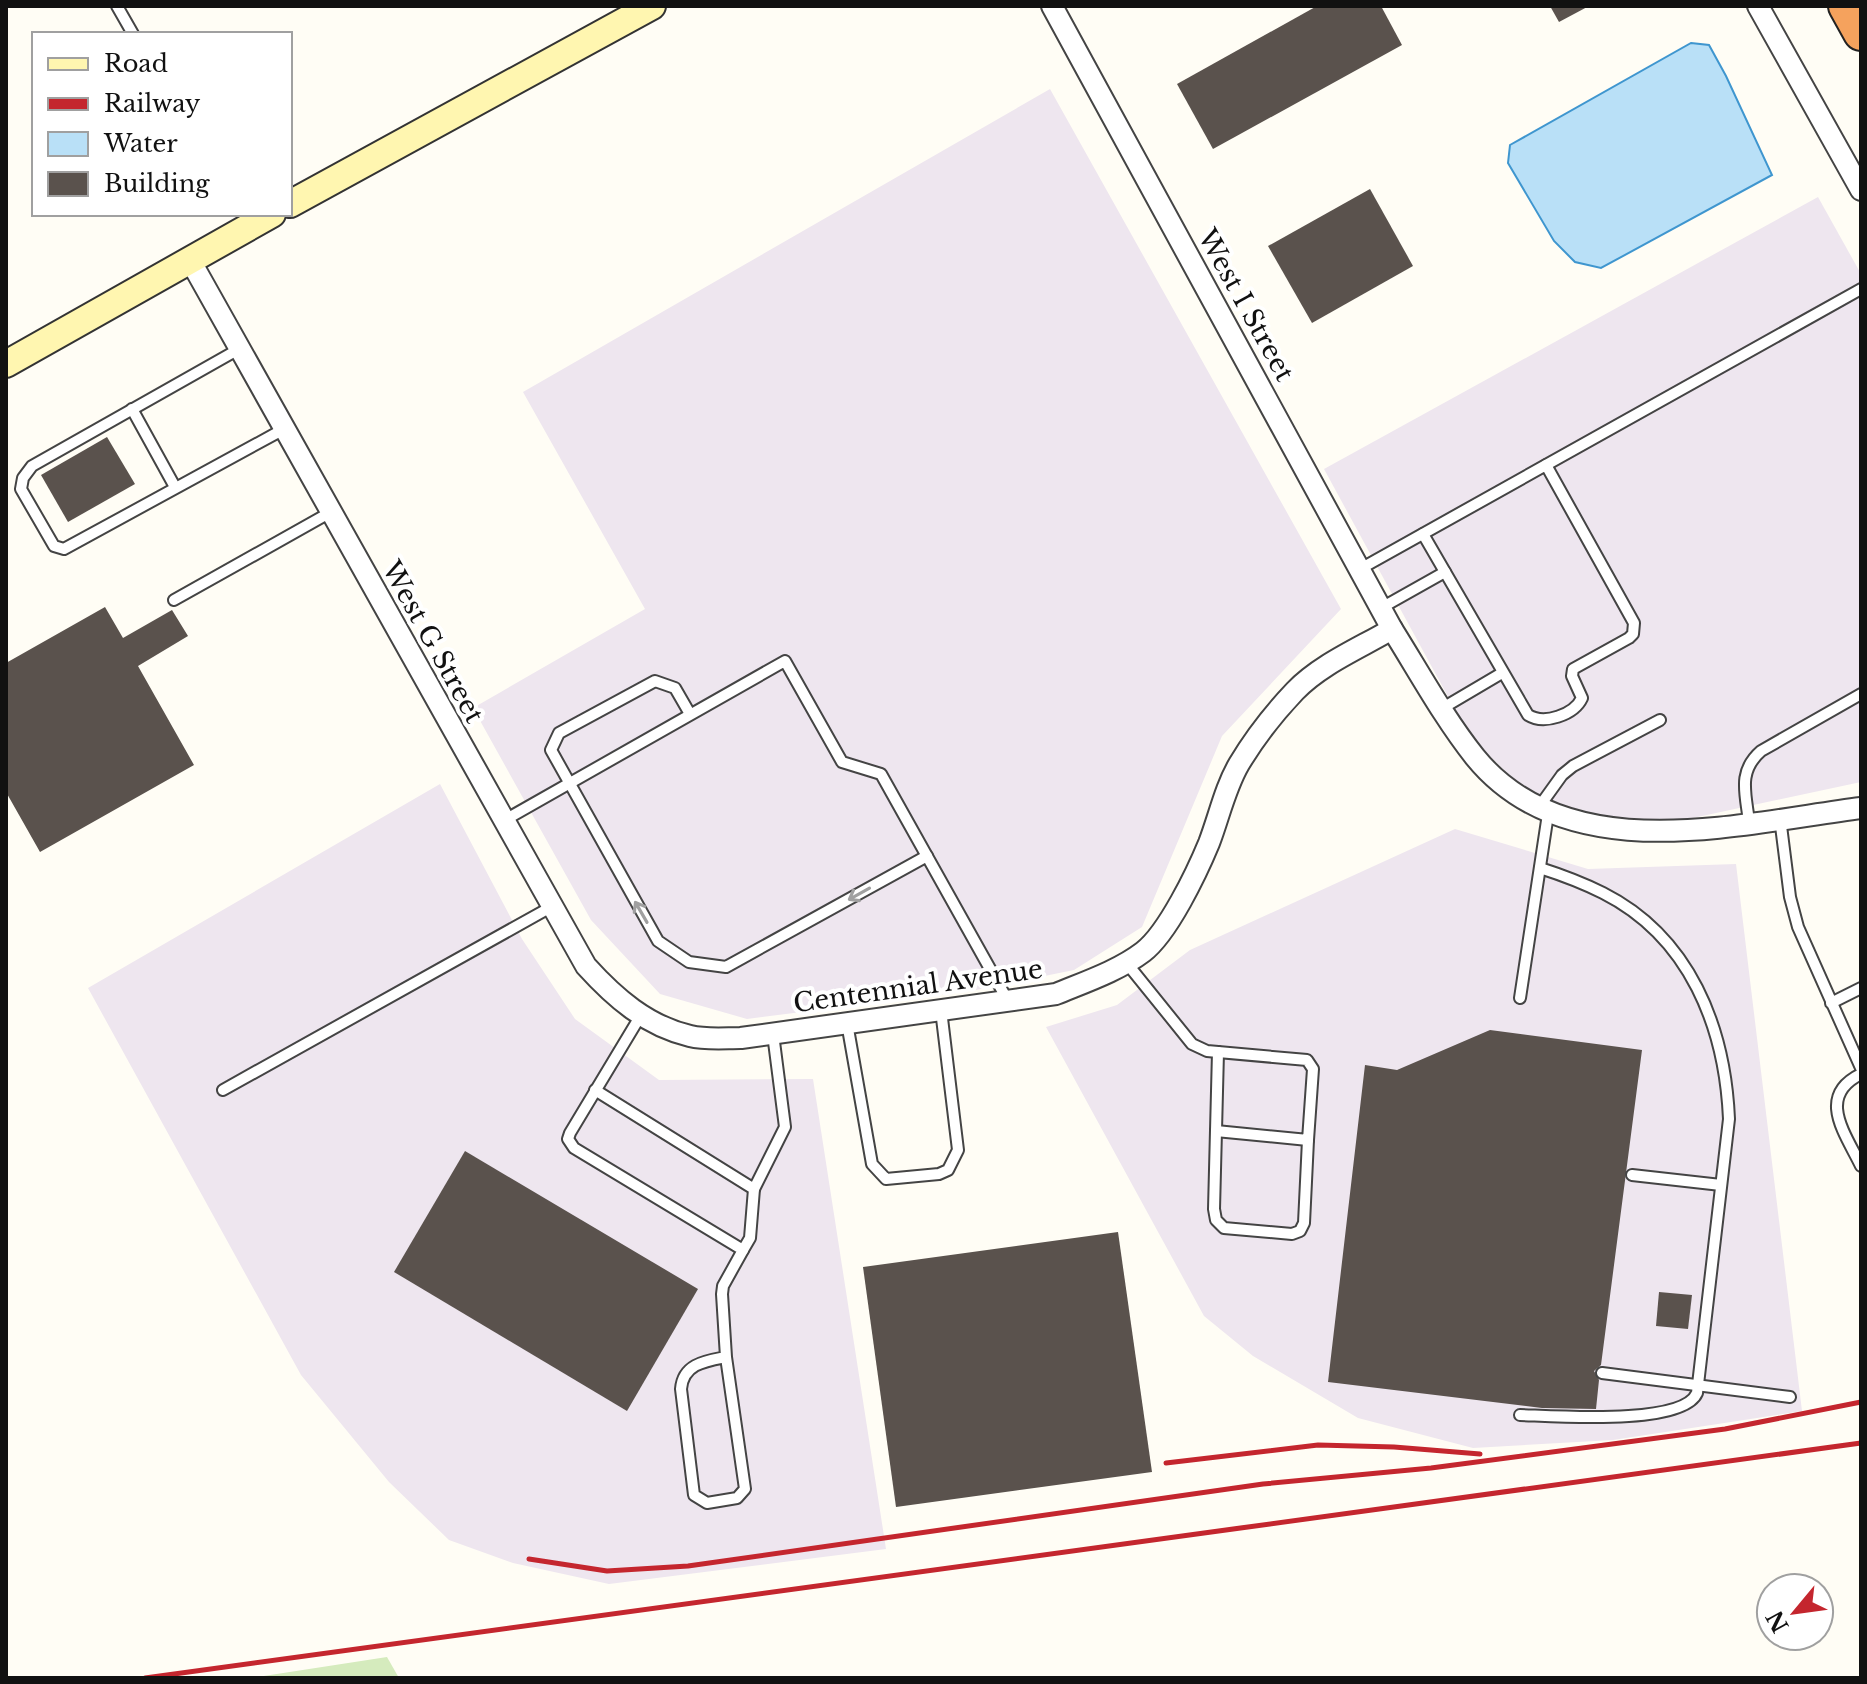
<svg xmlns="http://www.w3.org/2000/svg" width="1867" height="1684" viewBox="0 0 1867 1684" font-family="'Libre Baskerville',serif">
<rect width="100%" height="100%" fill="#fffdf5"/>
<g fill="#eee6ef">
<polygon points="1050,89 1341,609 1222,736 1142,927 1074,970 976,990 747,1019 660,994 591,920 473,708 645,609 523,392"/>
<polygon points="1818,197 1861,274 1861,782 1651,827 1536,801 1470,737 1324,469"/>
<polygon points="440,784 522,939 575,1019 659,1080 813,1079 886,1549 609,1584 513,1563 449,1540 389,1482 301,1375 88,988"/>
<polygon points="1455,829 1588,869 1736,864 1802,1411 1613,1440 1473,1448 1358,1418 1253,1356 1204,1316 1046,1027 1117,1005 1190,950"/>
</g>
<polygon fill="#d5ebbd" points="387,1657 399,1678 251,1678"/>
<polygon fill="#b9e0f7" stroke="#3f96cf" stroke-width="2" points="1691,43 1709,45 1726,76 1772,175 1601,268 1575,262 1554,241 1508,163 1510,145"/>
<g fill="#5a524d">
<polygon points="1317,6 1381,6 1402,45 1213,149 1177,84"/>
<polygon points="1550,6 1589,6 1559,22"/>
<polygon points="1370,189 1413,266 1312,323 1268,246"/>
<polygon points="107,437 135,484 68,522 41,475"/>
<polygon points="105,607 123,638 172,610 188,636 138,666 194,765 40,852 6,792 6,663"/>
<polygon points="1490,1030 1642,1050 1601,1365 1594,1371 1599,1380 1596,1409 1542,1408 1328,1382 1365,1065 1397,1070"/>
<polygon points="465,1151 698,1289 627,1411 394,1272"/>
<polygon points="1118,1232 1152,1472 896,1507 863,1267"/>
<polygon points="1659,1292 1692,1295 1688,1329 1656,1326"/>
</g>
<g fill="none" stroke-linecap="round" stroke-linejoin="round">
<g stroke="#444" stroke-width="14">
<g id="lane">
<polyline points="117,6 133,34"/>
<polyline points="239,349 32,466 23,478 21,489 54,546 64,549 284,429"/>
<polyline points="132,409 175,487"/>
<path d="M 1423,534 L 1528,715 C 1544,725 1574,715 1582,698 L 1572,676 L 1573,669 L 1629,638 L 1633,634 L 1634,623 L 1546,465"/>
<polyline points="1360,569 1861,289"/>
<polyline points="174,600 331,512"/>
<polyline points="1381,608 1445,572"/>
<polyline points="1441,709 1502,673"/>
<polyline points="690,714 675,688 655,681 559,733 551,750 658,941 689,962 726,967 927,856"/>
<polyline points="1539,807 1562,775 1573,766 1660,720"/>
<polyline points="1780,818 1790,897 1798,927 1861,1068"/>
<polyline points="503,821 785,661 842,762 881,774 1008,1001"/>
<path d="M 1749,822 C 1746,794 1737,772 1761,751 L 1861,694"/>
<polyline points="1125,961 1192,1044 1207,1051 1307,1060 1313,1069 1308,1140 1216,1131"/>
<polyline points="1520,998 1548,814"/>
<polyline points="1831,1003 1861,988"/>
<path d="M 641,1015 L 570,1133 L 568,1139 L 574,1148 L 743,1250 L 723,1286 L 722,1294 L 726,1357 L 745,1489 L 737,1498 L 707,1503 L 694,1495 L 681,1389 C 683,1364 705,1361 726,1357"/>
<polyline points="847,1023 872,1164 886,1179 939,1174 948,1170 958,1150 941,1010"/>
<polyline points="1218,1052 1214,1209 1216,1220 1224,1228 1292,1234 1300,1231 1304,1223 1308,1140"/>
<path d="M 1861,1074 C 1816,1096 1845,1133 1861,1166"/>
<polyline points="223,1090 551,907"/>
<polyline points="595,1090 754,1189 750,1238 743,1250"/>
<polyline points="1632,1175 1721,1185"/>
<polyline points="754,1189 785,1127 773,1034"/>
<polyline points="1602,1373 1790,1397"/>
<path d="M 1520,1415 C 1554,1416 1683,1426 1697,1393 L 1729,1119 C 1725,1027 1690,937 1603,893 C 1583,883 1562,875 1540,868"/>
</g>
</g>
<g stroke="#444" stroke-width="24">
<g id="street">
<path d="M 1052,6 L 1392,629 C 1419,672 1444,718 1475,757 C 1567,870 1737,824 1861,808"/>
<polyline points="1758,6 1861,190"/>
<path d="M 190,260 L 586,966 C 615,998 647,1026 690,1036 C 706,1040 725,1038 741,1038 L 1056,994 C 1085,982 1118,971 1143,952 C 1168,933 1197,872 1209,843 C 1219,817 1225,788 1239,764 C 1254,739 1275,712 1295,691 C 1321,664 1360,648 1392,629"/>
</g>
</g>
<g stroke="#333" stroke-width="30">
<g id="secondary">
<polyline points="290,204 652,6"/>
<polyline points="6,364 272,214"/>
</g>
</g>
<g stroke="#222" stroke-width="38">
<polyline id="highway" points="1846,6 1861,33"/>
</g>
<use href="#lane" stroke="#fff" stroke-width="10"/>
<use href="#street" stroke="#fff" stroke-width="20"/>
<use href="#secondary" stroke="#fff6b0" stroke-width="26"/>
<use href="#highway" stroke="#f5a25d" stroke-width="34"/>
<g stroke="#c4262e" stroke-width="5">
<polyline points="1166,1463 1318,1445 1394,1447 1480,1454"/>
<polyline points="529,1559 607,1571 688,1566 1263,1484 1431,1468 1725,1429 1861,1402"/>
<polyline points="145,1678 1861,1443"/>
</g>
</g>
<defs><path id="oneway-shaft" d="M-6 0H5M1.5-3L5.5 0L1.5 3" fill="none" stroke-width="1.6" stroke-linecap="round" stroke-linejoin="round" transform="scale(2)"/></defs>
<g stroke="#a0a0a0">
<use href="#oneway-shaft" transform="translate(859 894) rotate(151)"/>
<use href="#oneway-shaft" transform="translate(641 912) rotate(-120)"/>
</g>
<g text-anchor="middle" stroke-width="8" stroke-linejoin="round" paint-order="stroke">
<g font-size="26" fill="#111" stroke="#fff">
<text transform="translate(1246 305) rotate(61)" y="9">West I Street</text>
<text transform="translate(433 642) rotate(61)" y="9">West G Street</text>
<text transform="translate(918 986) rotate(-8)" y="9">Centennial Avenue</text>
</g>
</g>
<rect width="1867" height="1684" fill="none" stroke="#111111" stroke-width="16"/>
<rect x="32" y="32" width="260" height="184" fill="#ffffff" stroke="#a0a0a0" stroke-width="2"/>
<rect x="48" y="58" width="40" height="12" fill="#fff6b0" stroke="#a0a0a0" stroke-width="2"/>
<text x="104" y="72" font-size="24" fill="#111111">Road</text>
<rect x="48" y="98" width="40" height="12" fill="#c4262e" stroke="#a0a0a0" stroke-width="2"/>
<text x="104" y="112" font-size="24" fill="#111111">Railway</text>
<rect x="48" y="132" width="40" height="24" fill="#b9e0f7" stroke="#a0a0a0" stroke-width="2"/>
<text x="104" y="152" font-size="24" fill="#111111">Water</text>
<rect x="48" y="172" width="40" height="24" fill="#5a524d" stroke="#a0a0a0" stroke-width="2"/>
<text x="104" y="192" font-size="24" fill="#111111">Building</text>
<g transform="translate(1795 1612) rotate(241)"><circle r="38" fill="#ffffff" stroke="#a0a0a0" stroke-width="2"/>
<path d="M0-6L14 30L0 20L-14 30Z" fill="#c4262e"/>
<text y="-12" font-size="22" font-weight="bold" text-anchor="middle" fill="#111111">N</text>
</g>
</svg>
